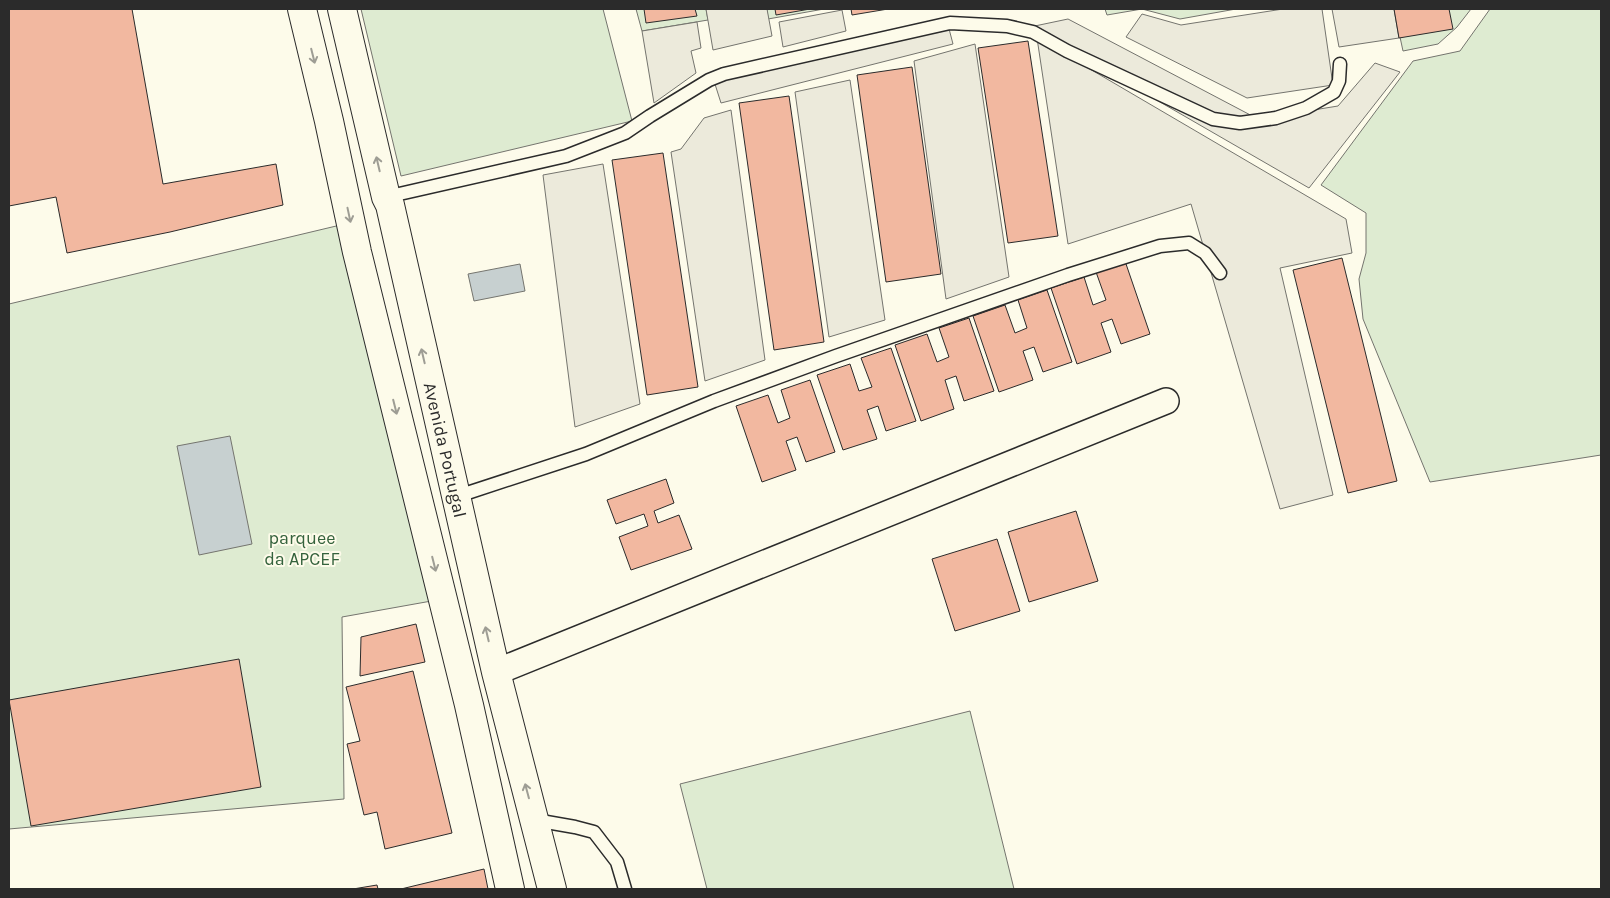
<svg xmlns="http://www.w3.org/2000/svg" width="1610" height="898" viewBox="0 0 1610 898" font-family="Karla,sans-serif">
<rect width="100%" height="100%" fill="#fdfbea"/>
<g fill="#deebd1" stroke="#74746e">
<polygon points="361,9 603,9 632,121 401,176"/>
<polygon points="636,9 706,9 708,20 642,31"/>
<polygon points="767,9 824,9 768,19"/>
<polygon points="1105,9 1236,9 1180,19 1142,9 1107,15"/>
<polygon points="1394,9 1471,9 1457,27 1438,44 1403,51"/>
<polygon points="1490,9 1601,9 1601,455 1430,482 1363,319 1359,279 1366,253 1366,213 1321,185 1413,61 1460,51"/>
<polygon points="353,222 437,600 342,617 344,799 9,829 9,304"/>
<polygon points="970,711 1014,889 707,889 680,784"/>
</g>
<g fill="#eceadb" stroke="#74746e">
<polygon points="706,9 767,9 772,36 713,50"/>
<polygon points="1283,9 1322,9 1333,85 1247,98 1126,37 1142,14 1181,25"/>
<polygon points="1332,9 1394,9 1399,38 1339,47"/>
<polygon points="842,10 846,31 783,47 779,22"/>
<polygon points="1068,19 1258,119 1338,106 1375,63 1400,72 1309,188 1030,27"/>
<polygon points="697,22 701,48 691,51 696,73 654,103 642,31"/>
<polygon points="948,25 953,44 721,103 714,81"/>
<polygon points="1037,38 1346,219 1352,253 1280,268 1333,495 1280,509 1191,204 1068,244"/>
<polygon points="975,44 1009,277 946,299 914,61"/>
<polygon points="850,80 885,320 829,337 795,92"/>
<polygon points="731,110 765,360 705,381 671,152 681,149 704,118"/>
<polygon points="603,164 640,404 575,427 543,175"/>
</g>
<g fill="#c7d0d0" stroke="#74746e">
<polygon points="520,264 525,291 474,301 468,274"/>
<polygon points="230,436 252,544 199,555 177,446"/>
</g>
<g fill="#f2b8a0" stroke="#2b2b2b">
<polygon points="9,9 132,9 163,184 276,164 283,205 170,232 67,253 56,197 9,206"/>
<polygon points="644,9 695,9 697,16 646,23"/>
<polygon points="775,9 810,9 776,15"/>
<polygon points="851,9 888,9 852,15"/>
<polygon points="1394,9 1449,9 1453,29 1399,38"/>
<polygon points="1028,41 1058,236 1008,243 978,48"/>
<polygon points="912,67 941,274 886,282 857,75"/>
<polygon points="789,96 824,342 774,350 739,103"/>
<polygon points="663,153 698,387 647,395 612,160"/>
<polygon points="1342,258 1397,481 1348,493 1293,270"/>
<polygon points="1125,261 1150,334 1121,344 1112,319 1101,323 1111,352 1077,364 1051,288 1084,277 1093,305 1106,300 1096,272"/>
<polygon points="1047,290 1072,362 1043,372 1034,347 1023,351 1033,380 999,392 973,316 1005,305 1015,333 1027,328 1018,300"/>
<polygon points="969,318 994,391 964,401 956,376 945,380 954,409 921,421 895,345 927,334 937,362 949,357 939,328"/>
<polygon points="891,348 916,421 886,431 878,406 867,410 877,439 843,450 817,375 850,364 859,391 872,387 861,358"/>
<polygon points="810,380 835,452 806,462 797,437 786,441 796,470 762,482 736,406 768,395 778,423 790,418 781,390"/>
<polygon points="666,479 674,503 654,511 658,523 679,515 692,549 631,570 619,537 648,526 644,514 616,524 607,500"/>
<polygon points="1076,511 1098,581 1029,602 1008,532"/>
<polygon points="997,539 1020,611 955,631 932,559"/>
<polygon points="416,624 425,662 360,676 361,637"/>
<polygon points="239,659 261,787 31,826 9,700"/>
<polygon points="413,671 452,833 385,849 377,812 364,815 347,744 360,741 346,687"/>
<polygon points="484,869 488,889 401,889"/>
<polygon points="377,885 378,889 353,889"/>
</g>
<g fill="none" stroke-linecap="round" stroke-linejoin="round">
<g stroke="#2b2b2b" stroke-width="15">
<g id="service">
<polyline points="386,197 566,156 625,133 650,116 709,80 724,74 950,23 1007,26 1033,32 1067,51 1213,119 1240,123 1276,118 1306,108 1334,92 1339,81 1340,64"/>
<polyline points="455,497 586,454 714,401 836,356 1068,275 1160,246 1189,243 1205,253 1220,273"/>
<polyline points="535,820 575,827 594,832 617,862 625,889"/>
</g>
</g>
<g stroke="#2b2b2b" stroke-width="28">
<polyline id="minor" points="496,672 1166,401"/>
</g>
<g stroke="#2b2b2b" stroke-width="30">
<g id="tertiary">
<polyline points="302,9 329,121 357,252 469,705 510,889"/>
<polyline points="342,9 386,197 390,205 496,672 552,889"/>
</g>
</g>
<use href="#service" stroke="#fdfbea" stroke-width="12"/>
<use href="#minor" stroke="#fdfbea" stroke-width="25"/>
<use href="#tertiary" stroke="#fdfbea" stroke-width="28"/>
</g>
<defs><path id="oneway-shaft" d="M-6 0H5M1.5-3L5.5 0L1.5 3" fill="none" stroke-width="1.6" stroke-linecap="round" stroke-linejoin="round" transform="scale(1.25)"/></defs>
<g stroke="#9e9d94">
<use href="#oneway-shaft" transform="translate(313 56) rotate(76)"/>
<use href="#oneway-shaft" transform="translate(378 164) rotate(-103)"/>
<use href="#oneway-shaft" transform="translate(349 215) rotate(78)"/>
<use href="#oneway-shaft" transform="translate(423 356) rotate(-103)"/>
<use href="#oneway-shaft" transform="translate(395 407) rotate(76)"/>
<use href="#oneway-shaft" transform="translate(434 564) rotate(76)"/>
<use href="#oneway-shaft" transform="translate(487 634) rotate(-103)"/>
<use href="#oneway-shaft" transform="translate(527 791) rotate(-105)"/>
</g>
<g text-anchor="middle" stroke-width="4" stroke-linejoin="round" paint-order="stroke">
<g font-size="18" fill="#2b2b2b" stroke="#fdfbea">
<text transform="translate(445 450) rotate(77)" y="6">Avenida Portugal</text>
</g>
<g font-size="18" fill="#34623c" stroke="#fdfbea">
<text x="302" y="544">parquee<tspan x="302" dy="21">da APCEF</tspan></text>
</g>
</g>
<rect width="1610" height="898" fill="none" stroke="#2b2b2b" stroke-width="20"/>
</svg>
